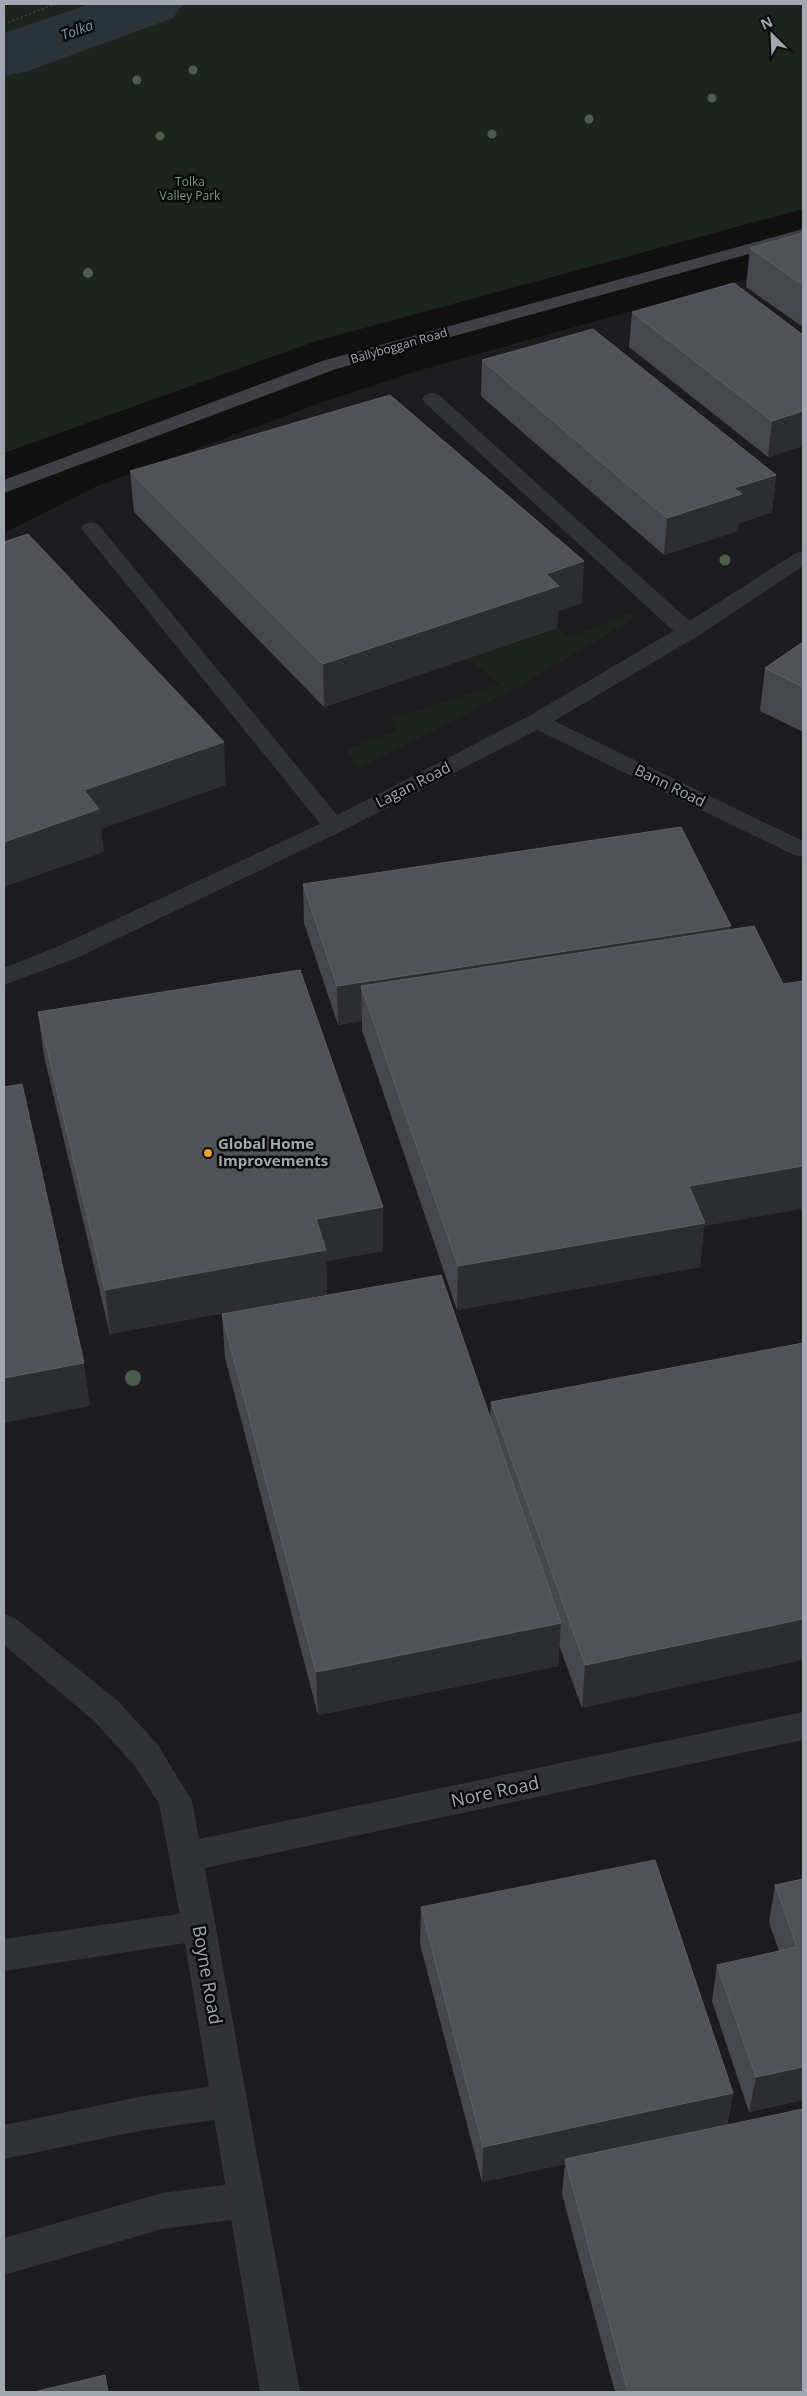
<svg xmlns="http://www.w3.org/2000/svg" width="807" height="2396" viewBox="0 0 807 2396" font-family="'Open Sans',sans-serif">
<rect width="100%" height="100%" fill="#101011"/>
<polygon fill="#1c1c1e" points="803,263 803,2392 4,2392 4,533 97,486 320,403 417,371"/>
<g fill="#1c241d">
<polygon points="4,4 803,4 803,209 316,341 4,453"/>
<polygon points="630,613 635,618 513,690 360,768 345,750 396,731 390,719 500,684 467,659 557,628 569,637"/>
</g>
<g fill="none" stroke-linecap="round" stroke-linejoin="round">
<polygon fill="#2a3339" fill-rule="evenodd" points="90,4 183,4 173,18 28,71 4,76 4,33"/>
<polyline stroke="#37393d" stroke-width="2" stroke-dasharray="2 2.5" stroke-linecap="butt" points="4,24 55,4"/>
<g fill="#313236" fill-rule="evenodd">
<polygon points="432,393 439,395 696,627 699,632 696,637 688,639 680,637 425,403 422,399 425,395"/>
<polygon points="91,522 98,524 342,821 346,826 342,831 334,833 326,831 84,532 81,528 84,524"/>
<polygon points="199,1911 211,1915 216,1926 211,1937 199,1941 4,1971 4,1939"/>
<polygon points="229,2084 242,2089 247,2101 242,2113 229,2118 144,2130 4,2159 4,2125 144,2096"/>
<polygon points="246,2182 259,2187 265,2200 259,2213 246,2218 162,2229 4,2275 4,2238 162,2193"/>
</g>
<g fill="#313236" fill-rule="evenodd">
<polygon points="803,551 803,566 696,637 554,721 803,841 803,857 794,855 537,730 342,831 77,958 4,985 4,968 59,946 326,821 529,716 680,627 796,553"/>
<polygon points="4,1614 15,1618 118,1701 158,1745 192,1801 199,1839 803,1712 803,1740 205,1868 300,2392 260,2392 182,1926 159,1804 134,1765 94,1721 4,1645"/>
</g>
<polygon fill="#3f4146" fill-rule="evenodd" points="803,229 803,239 336,369 4,493 4,480 322,361"/>
</g>
<g fill="#4a5d4b">
<circle cx="193" cy="70" r="4.5"/>
<circle cx="137" cy="80" r="4.5"/>
<circle cx="712" cy="98" r="4.5"/>
<circle cx="589" cy="119" r="4.5"/>
<circle cx="492" cy="134" r="4.5"/>
<circle cx="160" cy="136" r="4.5"/>
<circle cx="88" cy="273" r="5"/>
<circle cx="725" cy="560" r="5.5"/>
<circle cx="133" cy="1378" r="8"/>
</g>
<g fill="#46474c">
<polygon points="803,233 803,327 746,287 750,248"/>
<polygon points="632,312 803,335 803,446 768,457 629,347"/>
<polygon points="482,360 776,475 772,512 739,523 738,531 664,555 481,396"/>
<polygon points="130,471 582,603 558,611 557,628 324,707 134,512"/>
<polygon points="803,642 803,732 760,711 765,668"/>
<polygon points="303,884 730,930 704,1226 700,1267 457,1310 362,1030 362,1021 338,1025 304,923"/>
<polygon points="38,1012 383,1251 326,1261 327,1294 110,1334 44,1056"/>
<polygon points="222,1314 490,1418 491,1402 803,1343 582,1708 559,1645 558,1666 318,1715 225,1358"/>
<polygon points="803,1879 803,2100 749,2112 712,2001 717,1965 779,1951 769,1922 775,1885"/>
<polygon points="421,1907 733,2093 727,2125 803,2392 615,2392 562,2194 565,2164 482,2182 420,1944"/>
</g>
<g fill="#2c2d30">
<polygon points="803,411 803,446 768,457 772,421"/>
<polygon points="776,475 772,512 739,523 738,531 664,555 667,518 734,488"/>
<polygon points="584,561 582,603 558,611 557,628 324,707 323,664 546,574"/>
<polygon points="224,742 226,785 101,829 104,852 4,887 4,842 84,790"/>
<polygon points="731,926 726,965 361,986 362,1021 338,1025 337,986"/>
<polygon points="803,1166 803,1209 704,1226 700,1267 457,1310 458,1266 689,1186"/>
<polygon points="383,1207 383,1251 326,1261 327,1294 110,1334 105,1290 316,1219"/>
<polygon points="84,1363 90,1406 4,1423 4,1378"/>
<polygon points="803,1619 803,1660 582,1708 585,1665"/>
<polygon points="561,1623 558,1666 318,1715 316,1672"/>
<polygon points="803,2067 803,2100 749,2112 756,2077"/>
<polygon points="733,2093 726,2128 565,2159 565,2164 482,2182 483,2147"/>
</g>
<g fill="#505257" stroke="#5d5f65">
<polygon points="803,233 803,285 750,248"/>
<polygon points="734,283 803,335 803,411 772,421 632,312"/>
<polygon points="593,329 776,475 734,488 742,494 667,518 482,360"/>
<polygon points="390,395 584,561 546,574 559,586 323,664 130,471"/>
<polygon points="28,534 224,742 84,790 99,809 4,842 4,542"/>
<polygon points="803,642 803,687 765,668"/>
<polygon points="681,827 731,926 337,986 303,884"/>
<polygon points="754,926 783,984 803,981 803,1166 689,1186 705,1223 458,1266 361,986"/>
<polygon points="300,970 383,1207 316,1219 326,1250 105,1290 38,1012"/>
<polygon points="22,1084 84,1363 4,1378 4,1087"/>
<polygon points="441,1275 561,1623 316,1672 222,1314"/>
<polygon points="803,1343 803,1619 585,1665 491,1402"/>
<polygon points="655,1860 733,2093 483,2147 421,1907"/>
<polygon points="803,1879 803,2067 756,2077 717,1965 797,1947 775,1885"/>
<polygon points="803,2109 803,2392 628,2392 565,2159"/>
<polygon points="105,2375 108,2392 34,2392"/>
</g>
<circle fill="#eaa32f" stroke="#0b0b0c" stroke-width="2" cx="208" cy="1153" r="5"/>
<g text-anchor="middle" stroke-width="5" stroke-linejoin="round" paint-order="stroke">
<g font-size="12" fill="#799c7a" stroke="#0b0b0c">
<text x="190" y="186">Tolka<tspan x="190" dy="14">Valley Park</tspan></text>
</g>
<g font-size="12" fill="#a2a7b2" stroke="#0b0b0c">
<text transform="translate(399 346) rotate(-16)" y="4">Ballyboggan Road</text>
</g>
<g font-size="14" font-style="italic" fill="#7996ac" stroke="#0b0b0c">
<text transform="translate(77 30) rotate(-20)" y="5">Tolka</text>
</g>
<g font-size="15" fill="#a2a7b2" stroke="#0b0b0c">
<text transform="translate(413 785) rotate(-27)" y="5">Lagan Road</text>
<text transform="translate(670 786) rotate(26)" y="5">Bann Road</text>
</g>
<g font-size="15" font-weight="bold" fill="#a2a7b2" stroke="#0b0b0c" text-anchor="start">
<text x="218" y="1149">Global Home<tspan x="218" dy="17">Improvements</tspan></text>
</g>
<g font-size="18" fill="#a2a7b2" stroke="#0b0b0c">
<text transform="translate(495 1792) rotate(-12)" y="6">Nore Road</text>
<text transform="translate(207 1975) rotate(80)" y="6">Boyne Road</text>
</g>
</g>
<rect width="807" height="2396" fill="none" stroke="#a2a7b2" stroke-width="10"/>
<g transform="translate(772 35) rotate(336)" stroke="#0b0b0c" stroke-width="4" paint-order="stroke">
<path d="M0-4L9 19L0 12L-9 19Z" fill="#a2a7b2"/>
<text y="-8" font-size="14" font-weight="bold" text-anchor="middle" fill="#a2a7b2">N</text>
</g>
</svg>
